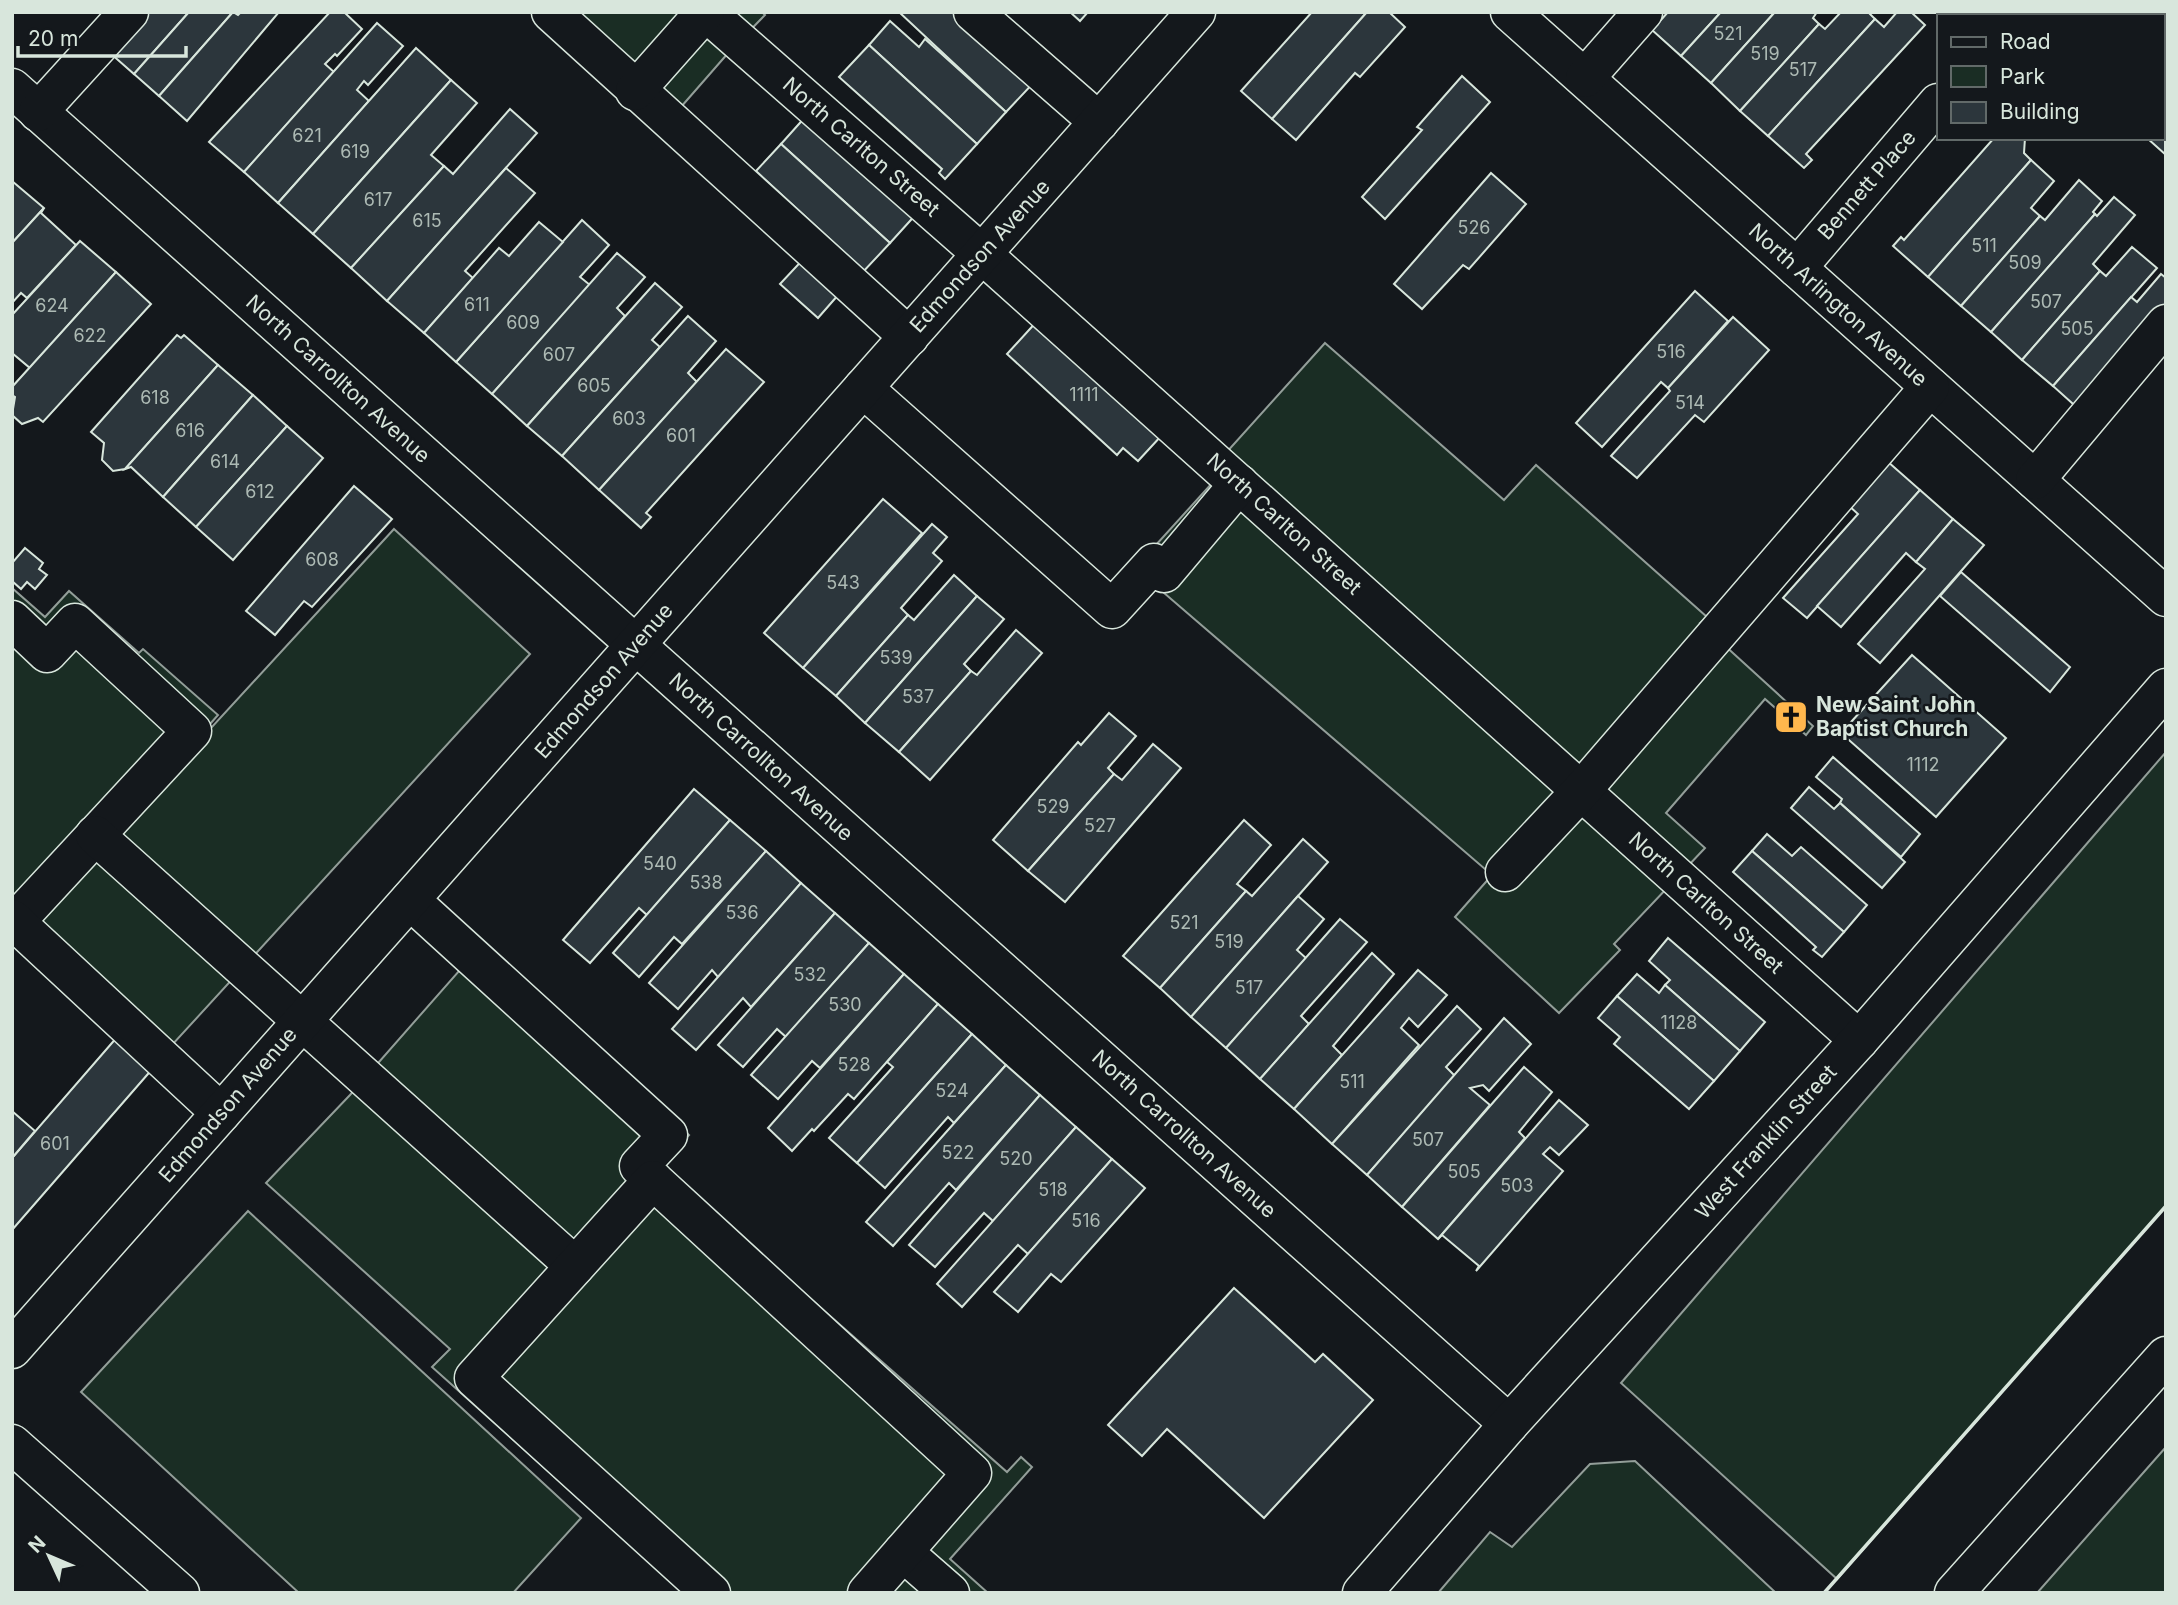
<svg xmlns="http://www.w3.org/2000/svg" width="2178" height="1605" viewBox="0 0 2178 1605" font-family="Inter,sans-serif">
<rect width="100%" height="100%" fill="#14181c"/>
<g fill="#1a2d24" stroke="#939e99" stroke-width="2">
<polygon points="530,12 762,12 765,15 729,52 660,131"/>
<polygon points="1325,343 1504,500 1536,465 1707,617 1700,623 1813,726 1806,735 1765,699 1666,813 1705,848 1614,944 1620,950 1559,1013 1455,917 1492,875 1135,568 1214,481 1207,474"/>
<polygon points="394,529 530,654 172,1045 12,937 12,588 45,617 69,591 139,653 143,649 218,715 86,864"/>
<polygon points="2166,752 2166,1206 1837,1579 1621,1383"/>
<polygon points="466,963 658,1108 689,1135 660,1166 1007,1472 1021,1457 1032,1467 950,1559 988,1593 684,1593 432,1367 450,1349 266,1183 350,1095"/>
<polygon points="248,1211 581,1518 513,1593 299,1593 81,1392"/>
<polygon points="2166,1447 2166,1591 2164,1593 2037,1593"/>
<polygon points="1635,1461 1776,1593 1438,1593 1490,1532 1512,1547 1590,1464"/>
</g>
<g fill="#2c363c" stroke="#d8e6dc" stroke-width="2">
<polygon points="147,12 189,12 134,74 110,53"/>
<polygon points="189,12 233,12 159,96 134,74"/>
<polygon points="233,12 238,15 241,12 279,12 187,121 159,96"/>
<polygon points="330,12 344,12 362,29 337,56 335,54 325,64 334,72 244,172 209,142"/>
<polygon points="899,12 959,12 1038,78 1006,112"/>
<polygon points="1070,12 1088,12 1080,21"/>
<polygon points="1312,12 1367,12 1272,119 1241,91"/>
<polygon points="1367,12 1389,12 1405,27 1360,77 1355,73 1296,140 1272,119"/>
<polygon points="1668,12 1721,12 1681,56 1652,30"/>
<polygon points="1721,12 1775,12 1711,83 1681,56"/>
<polygon points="1775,12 1817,12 1813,18 1819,24 1740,111 1711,83"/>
<polygon points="1841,12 1868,12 1875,19 1768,136 1740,111 1819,24 1825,29"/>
<polygon points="1897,12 1911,12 1925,25 1806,154 1812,160 1804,168 1768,136 1875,19 1884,27"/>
<polygon points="2100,12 2118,12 2122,16 2097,16"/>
<polygon points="2118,12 2166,13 2166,55 2162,52 2162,16 2122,16"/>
<polygon points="890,21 919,47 925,39 1006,112 977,144 869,45"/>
<polygon points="377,23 403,46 368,85 364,81 357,90 369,101 278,203 244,172"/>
<polygon points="869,45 977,144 945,179 939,173 942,169 839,77"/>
<polygon points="416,48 451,80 313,234 278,203"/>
<polygon points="2162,52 2166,55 2166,108 2162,105"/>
<polygon points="1462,76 1490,102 1385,219 1362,197 1422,130 1417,127"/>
<polygon points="451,80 477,103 431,155 444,166 351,268 313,234"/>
<polygon points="2162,105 2166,108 2166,155 2147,138 2162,138"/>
<polygon points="510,109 537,133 387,301 351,268 444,166 453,174"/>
<polygon points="807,115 919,211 890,243 781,144"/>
<polygon points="1994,138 2025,138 2024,153 2031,160 1928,277 1893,246 1901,237 1904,240"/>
<polygon points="781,144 890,243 862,273 859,266 756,171"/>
<polygon points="2031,160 2054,181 2031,208 2040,216 1961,306 1928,277"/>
<polygon points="506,168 535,193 465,271 473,278 424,333 387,301"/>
<polygon points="1491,173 1526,204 1469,269 1463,265 1422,309 1394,284"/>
<polygon points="2079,180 2102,201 2093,212 2095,214 1991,332 1961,306 2040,216 2045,220"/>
<polygon points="12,181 44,208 12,243"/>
<polygon points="2114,197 2135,215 2093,264 2100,271 2022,360 1991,332 2095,214 2097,216"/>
<polygon points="44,208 41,213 76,245 27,298 21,293 12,303 12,243"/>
<polygon points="582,220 609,245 580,277 590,285 492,394 456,362"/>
<polygon points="539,222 563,242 456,362 424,333 499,248 509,256"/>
<polygon points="80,241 116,272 30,368 12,353 12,315"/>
<polygon points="2132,247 2157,268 2053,386 2022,360 2100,271 2106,276"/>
<polygon points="617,253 645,277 617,308 625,316 527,426 492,394"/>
<polygon points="809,253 846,286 818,318 780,284"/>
<polygon points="116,272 151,304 43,422 38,418 22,424 12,415 15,397 12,395 12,387"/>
<polygon points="2161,274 2166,278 2166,317 2082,412 2053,386 2131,297 2137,302"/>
<polygon points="655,283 682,307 652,340 660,347 562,456 527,426"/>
<polygon points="1695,291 1728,321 1668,388 1661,382 1602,447 1576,423"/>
<polygon points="688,316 716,341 688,373 697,382 599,490 562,456"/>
<polygon points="1733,317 1769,350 1704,422 1695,415 1637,478 1611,456 1670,391 1668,388"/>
<polygon points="1039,319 1162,435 1138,461 1123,448 1117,455 1007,354"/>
<polygon points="177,335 181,338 184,335 218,365 125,469 113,471 102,460 104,443 91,432"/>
<polygon points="726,349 764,382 646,513 651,517 641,528 599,490"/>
<polygon points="218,365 253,395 163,497 131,467 125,469"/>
<polygon points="253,395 287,426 196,527 163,497"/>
<polygon points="287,426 323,458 233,560 196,527"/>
<polygon points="1887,461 1920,490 1807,618 1783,598 1858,514 1848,505"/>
<polygon points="354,486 392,519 312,607 304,601 275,635 246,611"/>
<polygon points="1920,490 1953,519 1916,562 1906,553 1841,627 1817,606"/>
<polygon points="883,499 922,533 803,668 764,633"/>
<polygon points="1953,519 1984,545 1880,663 1858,644 1925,569 1916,562"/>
<polygon points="932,524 947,537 933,553 942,561 901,608 908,615 836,696 803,668"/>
<polygon points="25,548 43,563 39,569 47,575 35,589 27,582 21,589 12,581 12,563"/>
<polygon points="1961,572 2070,667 2050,692 1940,596"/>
<polygon points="954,575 977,596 865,723 836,696 908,615 914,620"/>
<polygon points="977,596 1004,619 964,664 971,671 899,752 865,723"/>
<polygon points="1016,630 1042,653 930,780 899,752 971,671 977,675"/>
<polygon points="1912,655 2006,738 1936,817 1841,733"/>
<polygon points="1109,713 1136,736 1108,768 1114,774 1028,871 993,840 1078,742 1081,745"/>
<polygon points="1153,744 1181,768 1065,902 1028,871 1114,774 1122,780"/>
<polygon points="1833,757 1920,834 1901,857 1840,803 1842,799 1816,777"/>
<polygon points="1809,787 1834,809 1840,803 1905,862 1882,888 1791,808"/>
<polygon points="694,789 730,820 647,915 639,908 590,963 563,940"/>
<polygon points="730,820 766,851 682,944 674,937 639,977 613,953"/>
<polygon points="1244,820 1271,845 1237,884 1246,891 1160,988 1123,956"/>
<polygon points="1767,834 1792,856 1801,847 1867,905 1844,932 1752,851"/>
<polygon points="1303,839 1328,862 1191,1017 1160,988 1246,891 1252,896"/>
<polygon points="766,851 801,883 718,977 712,970 678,1009 649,983"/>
<polygon points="1752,851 1844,932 1822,957 1813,950 1816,947 1733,872"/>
<polygon points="801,883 835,913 751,1007 743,998 696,1050 672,1029"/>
<polygon points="1298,896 1324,919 1297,950 1307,959 1226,1048 1191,1017"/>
<polygon points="835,913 869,943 786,1037 777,1029 743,1067 718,1045"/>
<polygon points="1340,919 1367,942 1301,1016 1309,1024 1260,1079 1226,1048"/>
<polygon points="1668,938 1765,1022 1740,1051 1665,985 1670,980 1649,961"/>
<polygon points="869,943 904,974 820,1068 812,1061 778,1099 751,1075"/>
<polygon points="1372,953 1394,974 1333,1046 1342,1055 1294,1109 1260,1079"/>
<polygon points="1418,970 1447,995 1418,1027 1409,1018 1401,1028 1419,1045 1332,1144 1294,1109"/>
<polygon points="904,974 938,1004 854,1099 848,1094 814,1131 812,1129 792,1151 768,1128"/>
<polygon points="1637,974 1659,993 1665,985 1740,1051 1714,1081 1617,996"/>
<polygon points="1617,996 1714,1081 1689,1109 1614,1044 1620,1037 1598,1018"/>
<polygon points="938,1004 972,1034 857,1163 829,1138 893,1067 887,1062"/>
<polygon points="1457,1006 1481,1029 1446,1067 1455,1076 1367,1175 1332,1144"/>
<polygon points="1504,1018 1531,1044 1489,1091 1483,1085 1470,1088 1490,1105 1402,1207 1367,1175"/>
<polygon points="972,1034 1006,1065 954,1123 948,1117 885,1188 857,1163"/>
<polygon points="118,1036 154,1067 12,1230 12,1158"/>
<polygon points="1006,1065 1040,1095 956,1190 949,1183 893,1246 866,1222"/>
<polygon points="1524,1067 1552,1092 1519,1132 1525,1138 1438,1239 1402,1207"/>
<polygon points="1040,1095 1076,1127 993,1221 984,1213 935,1267 909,1245"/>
<polygon points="1559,1100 1588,1125 1559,1155 1550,1147 1543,1154 1563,1171 1476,1271 1479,1266 1442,1235 1438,1239"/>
<polygon points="12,1111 35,1131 12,1158"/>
<polygon points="1076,1127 1112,1159 1028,1254 1018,1245 962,1307 937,1284"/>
<polygon points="1112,1159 1145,1188 1061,1282 1051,1274 1018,1312 994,1292"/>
<polygon points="1234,1288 1315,1362 1323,1354 1373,1400 1264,1518 1167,1429 1142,1456 1108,1425"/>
</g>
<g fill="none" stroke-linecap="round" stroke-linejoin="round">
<g stroke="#d8e6dc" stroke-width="41">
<g id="minor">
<polyline points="551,12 909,337"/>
<polyline points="706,12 982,254 1859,1040"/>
<polyline points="973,12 1099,122"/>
<polyline points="1510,12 2166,597"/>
<polyline points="2013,16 2016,12"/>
<polyline points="1585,78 1643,12"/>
<polyline points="12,88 1509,1424"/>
<polyline points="635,91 705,12"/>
<polyline points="38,112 129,12"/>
<polyline points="1797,268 1938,103"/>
<polyline points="863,388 1112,609 1154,563 1164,573 1239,484"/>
<polyline points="2035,480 2166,324"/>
<polyline points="12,620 47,653 75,623 192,731 15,922"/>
<polyline points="95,835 575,1266"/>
<polyline points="1505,872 1581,791 1930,387"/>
<polyline points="410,900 668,1135 639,1166 653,1180"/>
<polyline points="12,919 221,1113"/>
<polyline points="12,1349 1196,12"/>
<polyline points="903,1552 950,1593"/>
<polyline points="711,1593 474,1378 653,1180 972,1473 867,1593"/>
</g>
</g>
<g stroke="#d8e6dc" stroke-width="41">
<g id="major">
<polyline points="12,1444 180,1593"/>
<polyline points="1362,1593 1509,1424 1859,1040 2166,688"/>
</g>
</g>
<g stroke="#d8e6dc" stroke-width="41">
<polyline id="highway" points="1954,1593 2166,1356"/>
</g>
<use href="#minor" stroke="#14181c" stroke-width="38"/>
<use href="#major" stroke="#14181c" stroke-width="38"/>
<use href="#highway" stroke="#14181c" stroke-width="38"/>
<polyline stroke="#d8e6dc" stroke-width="3.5" points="1824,1593 2166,1206"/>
</g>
<defs>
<g id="church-square" transform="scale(1.75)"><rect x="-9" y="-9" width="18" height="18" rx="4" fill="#ffb74d" stroke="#14181c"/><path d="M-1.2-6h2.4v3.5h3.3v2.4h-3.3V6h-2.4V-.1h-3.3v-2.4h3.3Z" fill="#111"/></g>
</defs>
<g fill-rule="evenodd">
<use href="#church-square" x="1791" y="717"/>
</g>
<g text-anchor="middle" stroke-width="5" stroke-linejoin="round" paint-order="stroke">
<g font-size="18" fill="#adbab4">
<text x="1728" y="40">521</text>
<text x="1765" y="60">519</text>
<text x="1803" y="76">517</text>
<text x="307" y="142">621</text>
<text x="355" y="158">619</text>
<text x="378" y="206">617</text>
<text x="427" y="227">615</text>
<text x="1474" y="234">526</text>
<text x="1984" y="252">511</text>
<text x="2025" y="269">509</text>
<text x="2046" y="308">507</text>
<text x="477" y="311">611</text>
<text x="52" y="312">624</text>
<text x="523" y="329">609</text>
<text x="2077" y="335">505</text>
<text x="90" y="342">622</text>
<text x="1671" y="358">516</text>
<text x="559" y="361">607</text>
<text x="594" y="392">605</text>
<text x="1084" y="401">1111</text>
<text x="155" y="404">618</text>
<text x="1690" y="409">514</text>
<text x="629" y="425">603</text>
<text x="190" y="437">616</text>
<text x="681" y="442">601</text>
<text x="225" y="468">614</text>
<text x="260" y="498">612</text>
<text x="322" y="566">608</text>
<text x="843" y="589">543</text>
<text x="896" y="664">539</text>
<text x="918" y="703">537</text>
<text x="1923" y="771">1112</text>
<text x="1053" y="813">529</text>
<text x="1100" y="832">527</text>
<text x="660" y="870">540</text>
<text x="706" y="889">538</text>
<text x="742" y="919">536</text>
<text x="1184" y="929">521</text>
<text x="1229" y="948">519</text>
<text x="810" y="981">532</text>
<text x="1249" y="994">517</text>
<text x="845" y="1011">530</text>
<text x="1679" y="1029">1128</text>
<text x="854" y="1071">528</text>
<text x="1352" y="1088">511</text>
<text x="952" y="1097">524</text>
<text x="1428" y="1146">507</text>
<text x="55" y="1150">601</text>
<text x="958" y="1159">522</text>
<text x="1016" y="1165">520</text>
<text x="1464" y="1178">505</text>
<text x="1517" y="1192">503</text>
<text x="1053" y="1196">518</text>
<text x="1086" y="1227">516</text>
</g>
<g font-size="21" fill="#d8e6dc" stroke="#14181c">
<text transform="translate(861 147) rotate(41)" y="7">North Carlton Street</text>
<text transform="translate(1867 185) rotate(-49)" y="7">Bennett Place</text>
<text transform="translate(980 256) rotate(-48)" y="7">Edmondson Avenue</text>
<text transform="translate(1838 305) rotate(42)" y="7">North Arlington Avenue</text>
<text transform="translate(338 379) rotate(42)" y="7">North Carrollton Avenue</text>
<text transform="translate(1284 524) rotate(42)" y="7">North Carlton Street</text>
<text transform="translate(604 681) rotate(-49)" y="7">Edmondson Avenue</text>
<text transform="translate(761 757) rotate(42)" y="7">North Carrollton Avenue</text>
<text transform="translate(1706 903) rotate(42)" y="7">North Carlton Street</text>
<text transform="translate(228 1105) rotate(-49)" y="7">Edmondson Avenue</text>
<text transform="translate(1184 1134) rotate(42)" y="7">North Carrollton Avenue</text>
<text transform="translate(1766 1142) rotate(-48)" y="7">West Franklin Street</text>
</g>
<g font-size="21" font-weight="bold" fill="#d8e6dc" stroke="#14181c" text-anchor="start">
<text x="1816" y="712">New Saint John<tspan x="1816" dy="24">Baptist Church</tspan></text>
</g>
</g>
<rect width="2178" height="1605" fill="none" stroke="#d8e6dc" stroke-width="28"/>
<rect x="1937" y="14" width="228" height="126" fill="#14181c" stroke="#626a69" stroke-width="2"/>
<rect x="1951" y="37" width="35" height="10" fill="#14181c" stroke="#626a69" stroke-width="2"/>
<text x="2000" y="49" font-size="21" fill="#d8e6dc">Road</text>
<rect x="1951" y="66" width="35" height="21" fill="#1a2d24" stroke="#626a69" stroke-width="2"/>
<text x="2000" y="84" font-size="21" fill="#d8e6dc">Park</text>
<rect x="1951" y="102" width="35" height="21" fill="#2c363c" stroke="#626a69" stroke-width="2"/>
<text x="2000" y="119" font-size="21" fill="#d8e6dc">Building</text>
<g transform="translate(49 1556) rotate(314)" stroke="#14181c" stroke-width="5" paint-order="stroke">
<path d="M0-5L12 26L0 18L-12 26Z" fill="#d8e6dc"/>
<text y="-10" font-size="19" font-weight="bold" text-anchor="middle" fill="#d8e6dc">N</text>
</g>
<path d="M18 46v10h168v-10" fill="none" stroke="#d8e6dc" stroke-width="3.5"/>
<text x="28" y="46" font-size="21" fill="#d8e6dc" stroke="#14181c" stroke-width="5" paint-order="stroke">20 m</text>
</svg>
